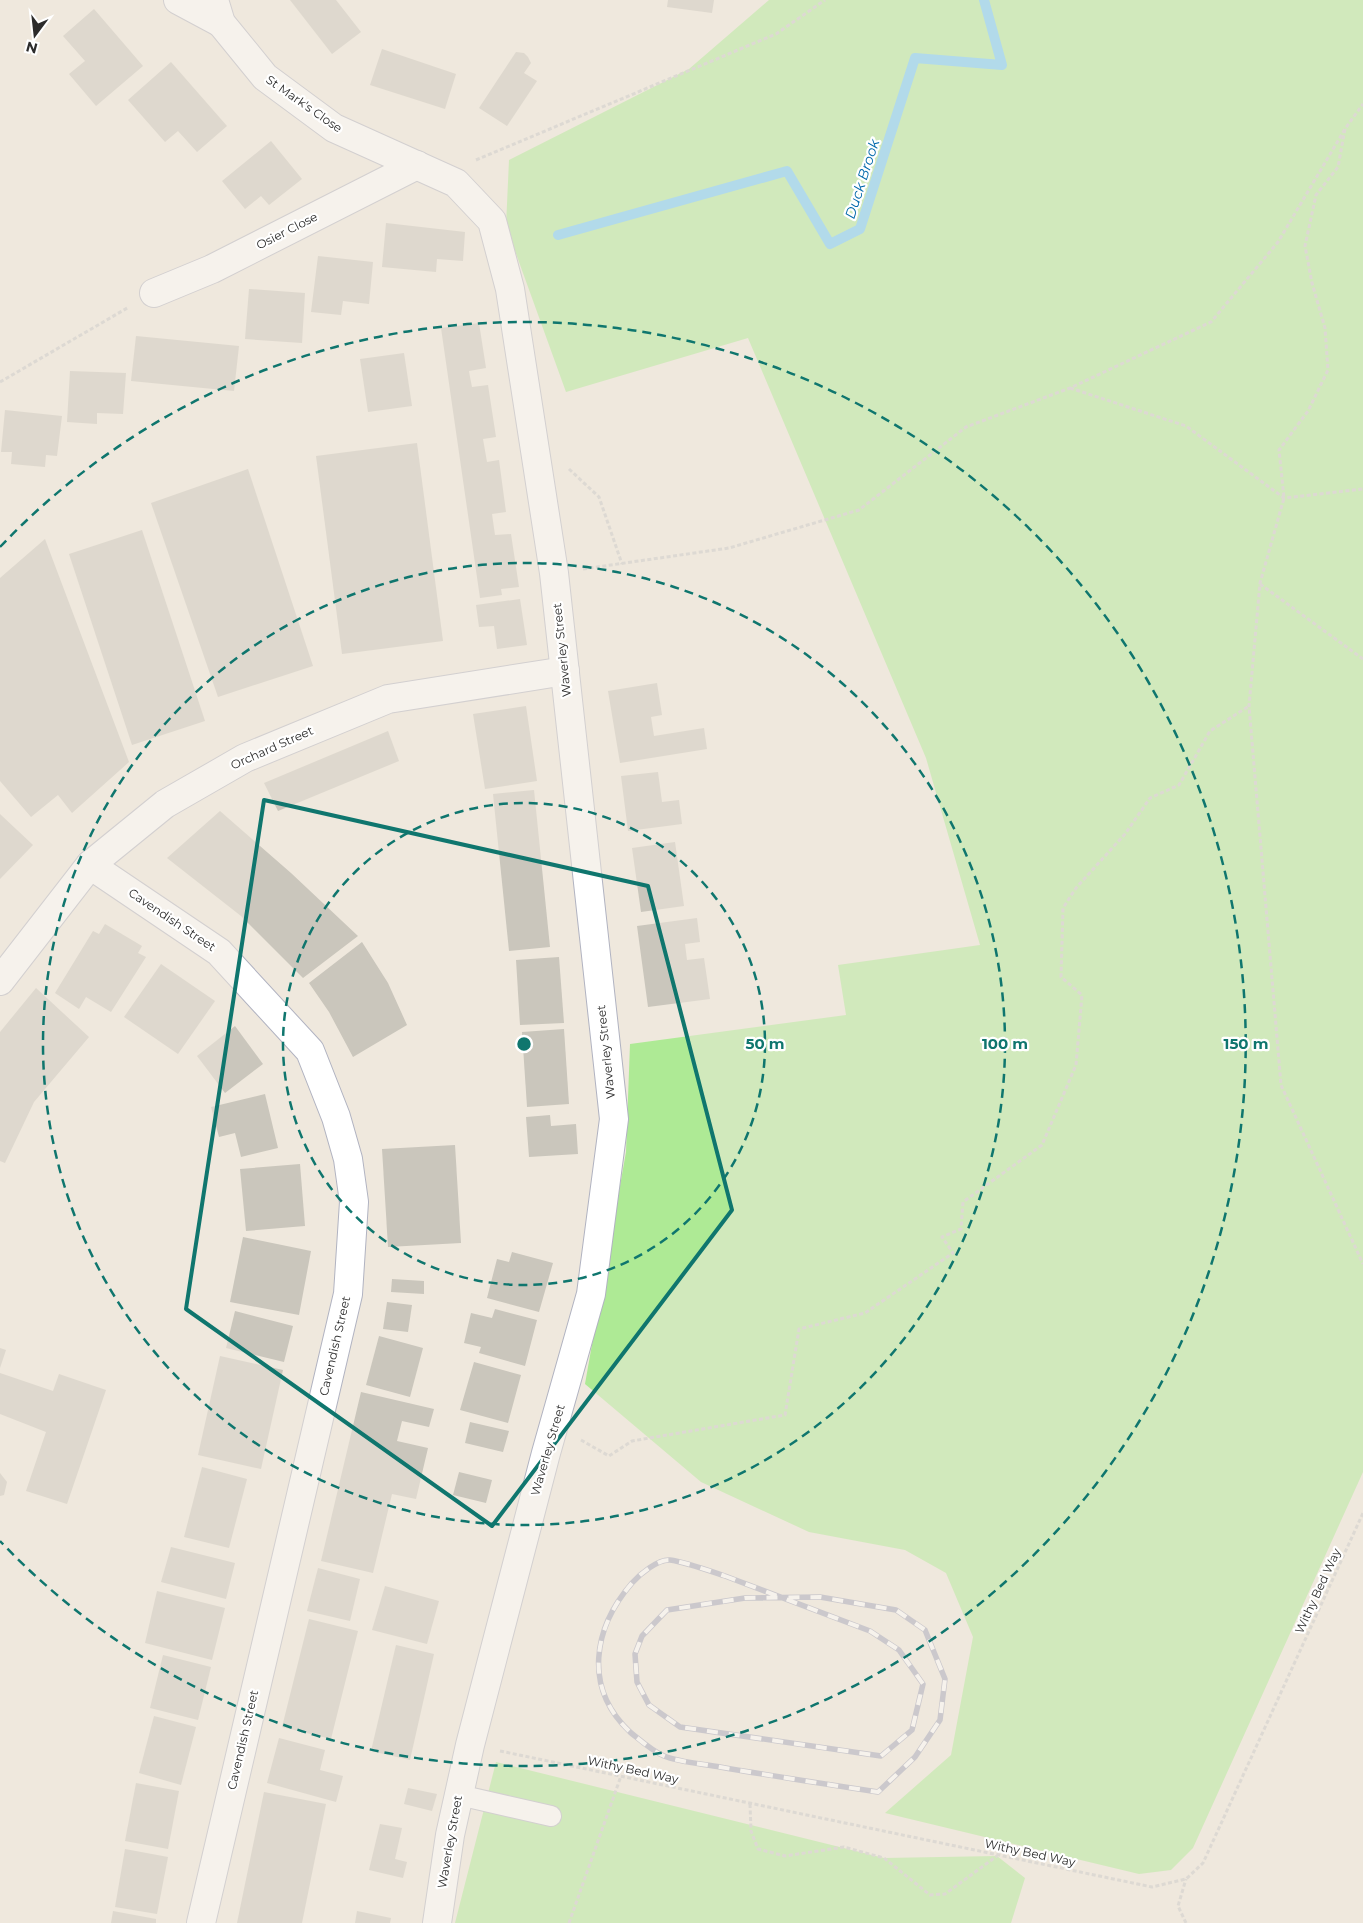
<svg xmlns="http://www.w3.org/2000/svg" width="1363" height="1923" viewBox="0 0 1363 1923" font-family="Montserrat,sans-serif">
<rect width="100%" height="100%" fill="#efe8dd"/>
<g fill="#aeea95">
<polygon points="769,0 1363,0 1363,1472 1193,1848 1171,1870 1139,1874 885,1813 951,1755 973,1637 946,1573 905,1550 809,1532 701,1482 585,1384 626,1152 630,1044 846,1015 838,965 980,945 926,758 748,338 566,392 506,226 509,160 689,69"/>
<polygon points="496,1762 884,1858 997,1856 1025,1878 1011,1923 455,1923"/>
</g>
<g fill="none" stroke-linecap="round" stroke-linejoin="round">
<polyline stroke="#68cbfa" stroke-width="10" points="558,235 787,171 830,244 860,229 915,58 1002,65 984,0"/>
</g>
<g fill="#cac6bc">
<polygon points="290,0 336,0 361,32 332,54"/>
<polygon points="668,0 714,0 712,13 667,7"/>
<polygon points="94,9 143,66 96,106 69,74 85,61 63,36"/>
<polygon points="382,49 456,74 445,109 370,85"/>
<polygon points="516,52 524,53 528,57 531,63 524,73 537,81 507,126 479,108"/>
<polygon points="171,62 227,126 197,152 178,131 165,142 128,100"/>
<polygon points="271,141 302,179 269,205 261,196 245,209 222,181"/>
<polygon points="386,223 465,232 463,261 437,259 436,272 382,267"/>
<polygon points="318,256 373,262 369,304 343,301 341,315 311,312"/>
<polygon points="249,289 305,293 302,343 245,339"/>
<polygon points="479,323 486,368 469,371 470,377 472,387 488,385 496,437 483,439 487,462 499,460 506,512 492,514 495,535 511,534 519,587 501,589 502,595 480,598 441,328"/>
<polygon points="136,336 239,346 234,391 131,381"/>
<polygon points="404,353 412,406 368,412 360,359"/>
<polygon points="70,371 126,373 123,414 97,413 97,424 67,422"/>
<polygon points="5,410 62,416 57,456 46,455 45,467 11,464 12,452 1,452"/>
<polygon points="417,443 443,641 342,654 316,456"/>
<polygon points="248,469 313,666 218,697 151,503"/>
<polygon points="142,530 205,721 132,745 69,554"/>
<polygon points="45,539 129,762 72,813 58,795 31,817 0,781 0,578"/>
<polygon points="520,599 527,645 497,649 494,626 479,627 476,605"/>
<polygon points="657,683 662,715 651,717 654,736 704,728 707,749 620,763 608,691"/>
<polygon points="526,706 537,781 485,789 473,714"/>
<polygon points="388,731 399,761 278,811 264,783"/>
<polygon points="658,772 662,802 679,800 682,824 628,831 621,776"/>
<polygon points="534,790 550,947 509,951 493,794"/>
<polygon points="220,811 291,873 358,936 303,978 241,916 167,858"/>
<polygon points="0,814 33,845 0,879"/>
<polygon points="675,842 684,906 641,912 632,848"/>
<polygon points="697,918 700,942 685,944 687,960 704,958 710,999 648,1007 637,926"/>
<polygon points="105,924 142,946 138,953 146,957 111,1012 86,997 79,1009 55,993 93,931 99,934"/>
<polygon points="362,942 388,983 407,1025 353,1057 329,1012 309,983"/>
<polygon points="559,957 564,1023 520,1025 516,960"/>
<polygon points="161,964 215,1001 178,1054 124,1017"/>
<polygon points="36,988 89,1037 34,1102 5,1163 0,1161 0,1032"/>
<polygon points="235,1026 263,1064 225,1093 197,1056"/>
<polygon points="564,1029 569,1104 527,1107 522,1032"/>
<polygon points="265,1094 278,1148 241,1157 235,1133 219,1137 211,1107"/>
<polygon points="550,1115 551,1126 576,1124 578,1154 529,1157 526,1117"/>
<polygon points="455,1145 461,1243 388,1247 382,1149"/>
<polygon points="300,1164 305,1226 246,1231 240,1169"/>
<polygon points="243,1237 311,1251 299,1315 230,1302"/>
<polygon points="512,1252 553,1263 539,1312 487,1298 497,1259 509,1262"/>
<polygon points="392,1279 424,1281 424,1294 391,1292"/>
<polygon points="387,1302 412,1305 408,1332 383,1329"/>
<polygon points="495,1309 537,1320 525,1366 479,1353 481,1347 464,1343 471,1313 492,1318"/>
<polygon points="235,1311 293,1326 284,1362 226,1348"/>
<polygon points="379,1336 423,1348 410,1397 366,1385"/>
<polygon points="0,1348 6,1350 0,1368"/>
<polygon points="220,1356 283,1370 261,1469 198,1455"/>
<polygon points="474,1362 521,1375 508,1423 460,1410"/>
<polygon points="0,1373 53,1391 59,1374 106,1390 67,1504 26,1491 46,1432 0,1414"/>
<polygon points="361,1392 434,1409 429,1427 402,1421 397,1441 428,1448 416,1499 392,1494 373,1573 321,1561"/>
<polygon points="470,1422 509,1431 503,1452 465,1443"/>
<polygon points="202,1467 247,1479 229,1548 184,1537"/>
<polygon points="459,1472 492,1480 486,1503 453,1495"/>
<polygon points="0,1473 7,1482 4,1495 0,1496"/>
<polygon points="171,1547 235,1563 226,1599 161,1582"/>
<polygon points="318,1568 360,1579 350,1621 307,1611"/>
<polygon points="385,1586 439,1601 427,1644 372,1630"/>
<polygon points="157,1591 225,1608 212,1660 145,1643"/>
<polygon points="309,1619 358,1631 331,1739 282,1727"/>
<polygon points="396,1645 434,1654 410,1760 371,1751"/>
<polygon points="163,1655 211,1667 198,1720 150,1708"/>
<polygon points="154,1716 196,1727 181,1785 139,1773"/>
<polygon points="279,1738 325,1750 320,1770 343,1776 336,1802 267,1783"/>
<polygon points="136,1783 179,1791 168,1849 125,1841"/>
<polygon points="408,1788 437,1794 432,1811 404,1804"/>
<polygon points="264,1792 326,1804 302,1923 237,1923"/>
<polygon points="380,1824 402,1828 395,1859 407,1862 403,1878 369,1870"/>
<polygon points="125,1849 168,1857 157,1914 115,1907"/>
<polygon points="113,1911 156,1919 156,1923 111,1923"/>
<polygon points="357,1911 391,1918 390,1923 355,1923"/>
</g>
<g fill="none" stroke-linecap="round" stroke-linejoin="round">
<g stroke="#b1b3c1" stroke-width="22">
<polyline id="lane" points="459,1795 551,1816"/>
</g>
<g stroke="#b1b3c1" stroke-width="30">
<g id="street">
<polyline points="178,0 221,23"/>
<polyline points="214,0 221,23 265,77 334,128 456,183 492,221 510,289 554,573 614,1119 591,1294 546,1453 470,1745 450,1835 437,1923"/>
<polyline points="154,293 212,269 417,165"/>
<polyline points="90,865 219,952 310,1051 336,1117 348,1159 354,1202 348,1294 201,1923"/>
<polyline points="0,981 90,865 165,804 245,758 388,699 565,671"/>
</g>
</g>
<g stroke="#c8c8c8" stroke-width="3" stroke-dasharray="4 2.5" stroke-linecap="butt">
<polyline points="1345,129 1338,167 1316,195 1305,246 1312,283 1325,328 1328,370 1308,411 1279,450 1284,498 1260,583 1249,706 1281,1085 1363,1264"/>
<polyline points="476,160 776,34 825,0"/>
<polyline points="0,382 129,307"/>
<polyline points="1070,388 1186,426 1284,498 1363,489"/>
<polyline points="569,469 599,497 622,564"/>
<polyline points="583,569 729,548 859,510 966,427 1070,388 1211,322 1278,242 1345,129 1363,104"/>
<polyline points="1260,584 1363,659"/>
<polyline points="581,1440 609,1456 632,1441 785,1415 799,1329 865,1313 953,1253 942,1237 961,1229 963,1202 1042,1145 1076,1065 1082,995 1061,977 1063,908 1076,888 1125,834 1150,798 1179,785 1210,731 1249,706"/>
<polyline points="500,1751 1152,1887 1186,1879 1203,1863 1363,1513"/>
<polyline points="750,1804 751,1831 758,1849 785,1856 844,1847 884,1858 930,1895 945,1894 997,1856"/>
<polyline points="569,1923 621,1776"/>
<polyline points="1186,1923 1178,1906 1186,1879"/>
</g>
<use href="#lane" stroke="#fff" stroke-width="20"/>
<use href="#street" stroke="#fff" stroke-width="28"/>
<g stroke="#9fa2b8" stroke-width="5.5">
<path id="rail" d="M 725,1576 L 870,1631 L 899,1650 L 923,1684 L 912,1730 L 881,1756 L 680,1727 L 649,1705 L 637,1682 L 635,1654 L 642,1636 L 667,1610 L 745,1598 L 820,1597 L 896,1610 L 925,1630 L 945,1679 L 940,1720 L 915,1757 L 878,1792 C 825,1784 772,1776 720,1767 C 704,1764 678,1762 664,1756 C 652,1751 640,1740 630,1732 C 583,1688 593,1628 632,1583 C 640,1574 658,1559 670,1560 C 685,1562 710,1571 725,1576"/>
</g>
<use href="#rail" stroke="#fff" stroke-width="4" stroke-dasharray="11" stroke-linecap="butt"/>
</g>
<path d="M0 0H1363V1923H0ZM 264,800 L 648,886 L 732,1210 L 492,1526 L 186,1309 Z" fill="#efe8dd" fill-opacity=".55" fill-rule="evenodd"/>
<path fill="none" stroke="#0f766e" stroke-width="4" stroke-linejoin="round" d="M 264,800 L 648,886 L 732,1210 L 492,1526 L 186,1309 Z"/>
<g fill="none" stroke="#0f766e" stroke-width="2.5" stroke-dasharray="9 6">
<circle cx="524" cy="1044" r="241"/>
<circle cx="524" cy="1044" r="481"/>
<path d="M0 547A722 722 0 1 1 0 1541"/>
</g>
<g text-anchor="middle" stroke-width="4.5" stroke-linejoin="round" paint-order="stroke">
<g font-size="12" fill="#2c2c2c" stroke="#fff">
<text transform="translate(304 104) rotate(35)" y="4">St Mark's Close</text>
<text transform="translate(287 231) rotate(-27)" y="4">Osier Close</text>
<text transform="translate(562 650) rotate(-96)" y="4">Waverley Street</text>
<text transform="translate(272 748) rotate(-24)" y="4">Orchard Street</text>
<text transform="translate(172 920) rotate(34)" y="4">Cavendish Street</text>
<text transform="translate(606 1052) rotate(-96)" y="4">Waverley Street</text>
<text transform="translate(335 1346) rotate(-77)" y="4">Cavendish Street</text>
<text transform="translate(548 1450) rotate(-74)" y="4">Waverley Street</text>
<text transform="translate(1318 1591) rotate(-65)" y="4">Withy Bed Way</text>
<text transform="translate(243 1740) rotate(-77)" y="4">Cavendish Street</text>
<text transform="translate(633 1770) rotate(12)" y="4">Withy Bed Way</text>
<text transform="translate(450 1842) rotate(-80)" y="4">Waverley Street</text>
<text transform="translate(1030 1853) rotate(12)" y="4">Withy Bed Way</text>
</g>
<g font-size="14" font-style="italic" fill="#0168ab" stroke="#fff">
<text transform="translate(862 179) rotate(-72)" y="5">Duck Brook</text>
</g>
</g>
<circle cx="524" cy="1044" r="8" fill="#0f766e" stroke="#fff" stroke-width="2.5"/>
<g font-size="15" text-anchor="middle" font-weight="bold" fill="#0f766e" stroke="#fff" stroke-width="4.5" stroke-linejoin="round" paint-order="stroke">
<text x="765" y="1049">50 m</text>
<text x="1005" y="1049">100 m</text>
<text x="1246" y="1049">150 m</text>
</g>
<g transform="translate(35 35) rotate(195)" stroke="#ffffff" stroke-width="4" paint-order="stroke">
<path d="M0-4L9 19L0 12L-9 19Z" fill="#2c2c2c"/>
<text y="-8" font-size="14" font-weight="bold" text-anchor="middle" fill="#2c2c2c">N</text>
</g>
</svg>
